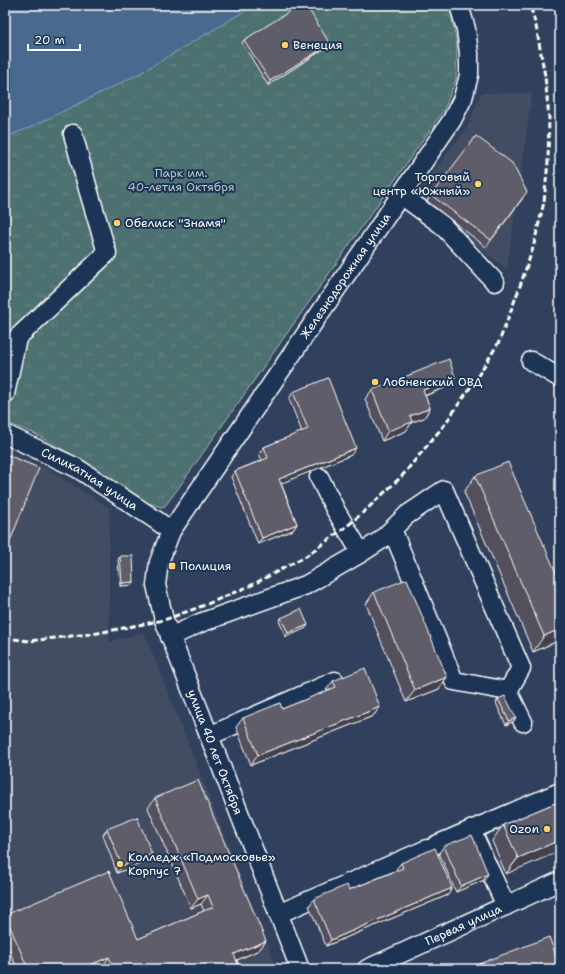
<svg xmlns="http://www.w3.org/2000/svg" width="565" height="974" viewBox="0 0 565 974" font-family="'Shantell Sans',sans-serif">
<defs>
<pattern id="park-tufts" width="24" height="20" patternUnits="userSpaceOnUse"><rect width="24" height="20" fill="#4d6f70"/><path d="M3 7l-1-3M5 7V3M7 7l1-3M15 17l-1-3M17 17v-4M19 17l1-3" fill="none" stroke="#688585"/></pattern>
</defs>
<rect width="100%" height="100%" fill="#31415d"/>
<filter id="ink" filterUnits="userSpaceOnUse"><feTurbulence type="fractalNoise" baseFrequency=".025" numOctaves="2"/><feDisplacementMap in="SourceGraphic" scale="8" xChannelSelector="R" yChannelSelector="G"/><feConvolveMatrix kernelMatrix="1 2 1 2 8 2 1 2 1" color-interpolation-filters="sRGB"/></filter>
<g filter="url(#ink)">
<g fill="#434d64">
<polygon points="481,93 532,93 507,269 414,197 467,128"/>
<polygon points="5,451 48,469 109,508 109,642 144,632 277,969 5,969"/>
</g>
<polygon fill="url(#park-tufts)" stroke="#a6b7b8" points="5,5 448,5 451,12 457,45 456,79 444,110 177,490 165,506 161,507 148,503 80,459 33,433 5,422"/>
<polygon fill="#486a8f" stroke="#91a6bc" points="5,5 255,5 137,75 29,128 5,137"/>
<g fill="none" stroke-linecap="round" stroke-linejoin="round">
<g stroke="#fff" stroke-width="21">
<g id="minor">
<polyline points="401,195 442,225 495,282"/>
<polyline points="531,361 560,378"/>
<polyline points="5,394 17,338 107,253 88,189 73,134"/>
<path id="s1" d="M 5,434 L 77,468 L 156,520 L 171,531"/>
<polyline points="319,477 336,511 361,553"/>
<polyline points="170,637 200,623 306,585 361,553 381,540 407,515 444,490 521,668 508,691 454,681 392,529"/>
<polyline points="508,691 523,722"/>
<polyline points="209,736 335,681"/>
<polyline points="471,830 506,906"/>
<polyline points="436,845 560,792"/>
<polyline points="278,914 427,849"/>
<path id="s2" d="M 300,969 L 164,620 L 156,585 L 159,562 L 171,531 L 452,120 L 463,98 L 469,75 L 469,53 L 466,29 L 459,5"/>
<path id="s3" d="M 367,969 L 560,881"/>
</g>
</g>
<use href="#minor" stroke="#1d3557" stroke-width="18"/>
<polyline stroke="#fff" stroke-width="3" stroke-dasharray="6 3" stroke-linecap="butt" points="5,638 29,641 98,633 164,620 205,605 252,585 306,556 346,527 367,509 402,476 445,424 476,379 499,342 519,289 533,248 544,202 548,162 549,118 545,76 536,26 530,5"/>
</g>
<g fill="#53505c" stroke="#fff">
<polygon points="244,40 327,47 268,85 242,43"/>
<polygon points="431,195 523,198 486,247 427,201"/>
<polygon points="449,386 425,396 430,408 424,418 412,422 406,431 382,441 365,399 372,390"/>
<polygon points="293,392 351,455 281,483 297,524 293,530 258,544 231,477 235,471 262,460 259,454 264,447 302,432 289,399"/>
<polygon points="475,476 560,582 560,640 533,652 464,492"/>
<polygon points="120,556 134,582 132,585 120,586 118,560"/>
<polygon points="374,592 447,677 439,689 406,702 366,604"/>
<polygon points="281,618 306,628 286,637 279,621"/>
<polygon points="333,681 380,707 373,716 251,765 236,727 243,718 282,709 327,691 326,690"/>
<polygon points="498,699 514,721 506,725 496,703"/>
<polygon points="155,798 266,941 259,950 237,960 238,964 235,969 103,969 102,967 97,969 17,969 5,940 5,915 138,939 204,911 201,904 191,908 148,808"/>
<polygon points="560,801 506,874 492,841 503,825"/>
<polygon points="107,829 147,861 117,873 103,835"/>
<polygon points="444,846 484,880 456,892 439,853"/>
<polygon points="401,863 448,895 326,946 309,906 314,899 349,890 397,870 396,869"/>
</g>
<g fill="#43414b" stroke="#fff">
<polygon points="330,44 327,47 268,85 270,81"/>
<polygon points="455,377 449,386 416,399 423,390"/>
<polygon points="430,408 424,418 412,422 406,431 382,441 388,431 410,416"/>
<polygon points="356,448 351,455 275,486 279,479"/>
<polygon points="297,524 293,530 258,544 262,538"/>
<polygon points="134,582 132,585 120,586 122,583"/>
<polygon points="308,625 306,628 286,637 288,633"/>
<polygon points="560,629 560,640 533,652 544,636"/>
<polygon points="447,677 439,689 406,702 415,690"/>
<polygon points="380,707 373,716 251,765 258,755"/>
<polygon points="516,718 514,721 506,725 509,721"/>
<polygon points="560,840 560,851 506,874 518,858"/>
<polygon points="152,854 147,861 117,873 122,866"/>
<polygon points="488,874 484,880 456,892 461,886"/>
<polygon points="452,888 448,895 326,946 331,940"/>
<polygon points="208,895 201,904 191,908 198,899"/>
<polygon points="266,941 259,950 228,964 234,954"/>
<polygon points="109,957 102,967 97,969 81,969"/>
<polygon points="238,964 235,969 226,969"/>
<polygon points="560,966 558,969 552,969"/>
</g>
<g fill="#605d6b" stroke="#fff">
<polygon points="300,5 306,5 330,44 270,81 244,40"/>
<polygon points="476,136 512,163 527,192 491,240 431,195"/>
<polygon points="449,359 455,377 423,390 430,408 410,416 412,422 388,431 372,390"/>
<polygon points="328,378 356,448 279,479 297,524 262,538 235,471 268,458 264,447 308,429 293,392"/>
<polygon points="5,454 39,468 5,554"/>
<polygon points="508,462 560,582 560,629 544,636 475,476"/>
<polygon points="120,556 133,556 134,582 122,583"/>
<polygon points="407,579 447,677 415,690 374,592"/>
<polygon points="301,609 308,625 288,633 281,618"/>
<polygon points="365,668 380,707 258,755 243,718 280,703 282,709 336,687 333,681"/>
<polygon points="505,696 516,718 509,721 498,699"/>
<polygon points="198,780 266,941 234,954 238,964 226,969 194,969 193,967 188,969 114,969 109,957 81,969 28,969 5,915 109,871 138,939 213,907 208,895 198,899 155,798"/>
<polygon points="560,801 560,840 518,858 503,825"/>
<polygon points="137,817 152,854 122,866 107,829"/>
<polygon points="472,835 488,874 461,886 444,846"/>
<polygon points="435,848 452,888 331,940 314,899 347,885 349,890 403,868 401,863"/>
<polygon points="549,937 560,966 552,969 466,969"/>
</g>
</g>
<g fill="#ffd166" stroke="#1d3557" stroke-width="1.5">
<circle cx="285" cy="45" r="4"/>
<circle cx="478" cy="184" r="4"/>
<circle cx="117" cy="223" r="4"/>
<circle cx="375" cy="382" r="4"/>
<rect x="168" y="562" width="8" height="8" rx="2"/>
<circle cx="547" cy="829" r="4"/>
<circle cx="120" cy="864" r="4"/>
</g>
<g text-anchor="middle" stroke-width="4" stroke-linejoin="round" paint-order="stroke">
<g font-size="12" fill="#fff" stroke="#1d3557" text-anchor="start">
<text x="293" y="49">Венеция</text>
<text x="470" y="181" text-anchor="end">Торговый<tspan x="470" dy="14">центр «Южный»</tspan></text>
<text x="125" y="227">Обелиск "Знамя"</text>
<text x="383" y="386">Лобненский ОВД</text>
<text x="180" y="570">Полиция</text>
<text x="539" y="833" text-anchor="end">Ozon</text>
<text x="128" y="861">Колледж «Подмосковье»<tspan x="128" dy="14">Корпус 7</tspan></text>
</g>
<g font-size="12" fill="#b8c5c6" stroke="#1d3557">
<text x="181" y="177">Парк им.<tspan x="181" dy="14">40-летия Октября</tspan></text>
</g>
<g font-size="12" fill="#fff" stroke="#1d3557">
<text dy="4" stroke="none"><textPath href="#s2" startOffset="776">Железнодорожная улица</textPath></text>
<text dy="4" stroke="none"><textPath href="#s1" startOffset="96">Силикатная улица</textPath></text>
<text transform="translate(215 752) rotate(69)" y="4">улица 40 лет Октября</text>
<text dy="4" stroke="none"><textPath href="#s3" startOffset="106">Первая улица</textPath></text>
</g>
</g>
<rect width="565" height="974" fill="none" stroke="#1d3557" stroke-width="20"/>
<rect x="10" y="10" width="545" height="954" fill="none" stroke="#fff" stroke-width="1.5" filter="url(#ink)"/>
<path d="M28 44v6h52v-6" fill="none" stroke="#ffffff" stroke-width="2"/>
<text x="34" y="44" font-size="12" fill="#ffffff" stroke="#1d3557" stroke-width="3" paint-order="stroke">20 m</text>
</svg>
